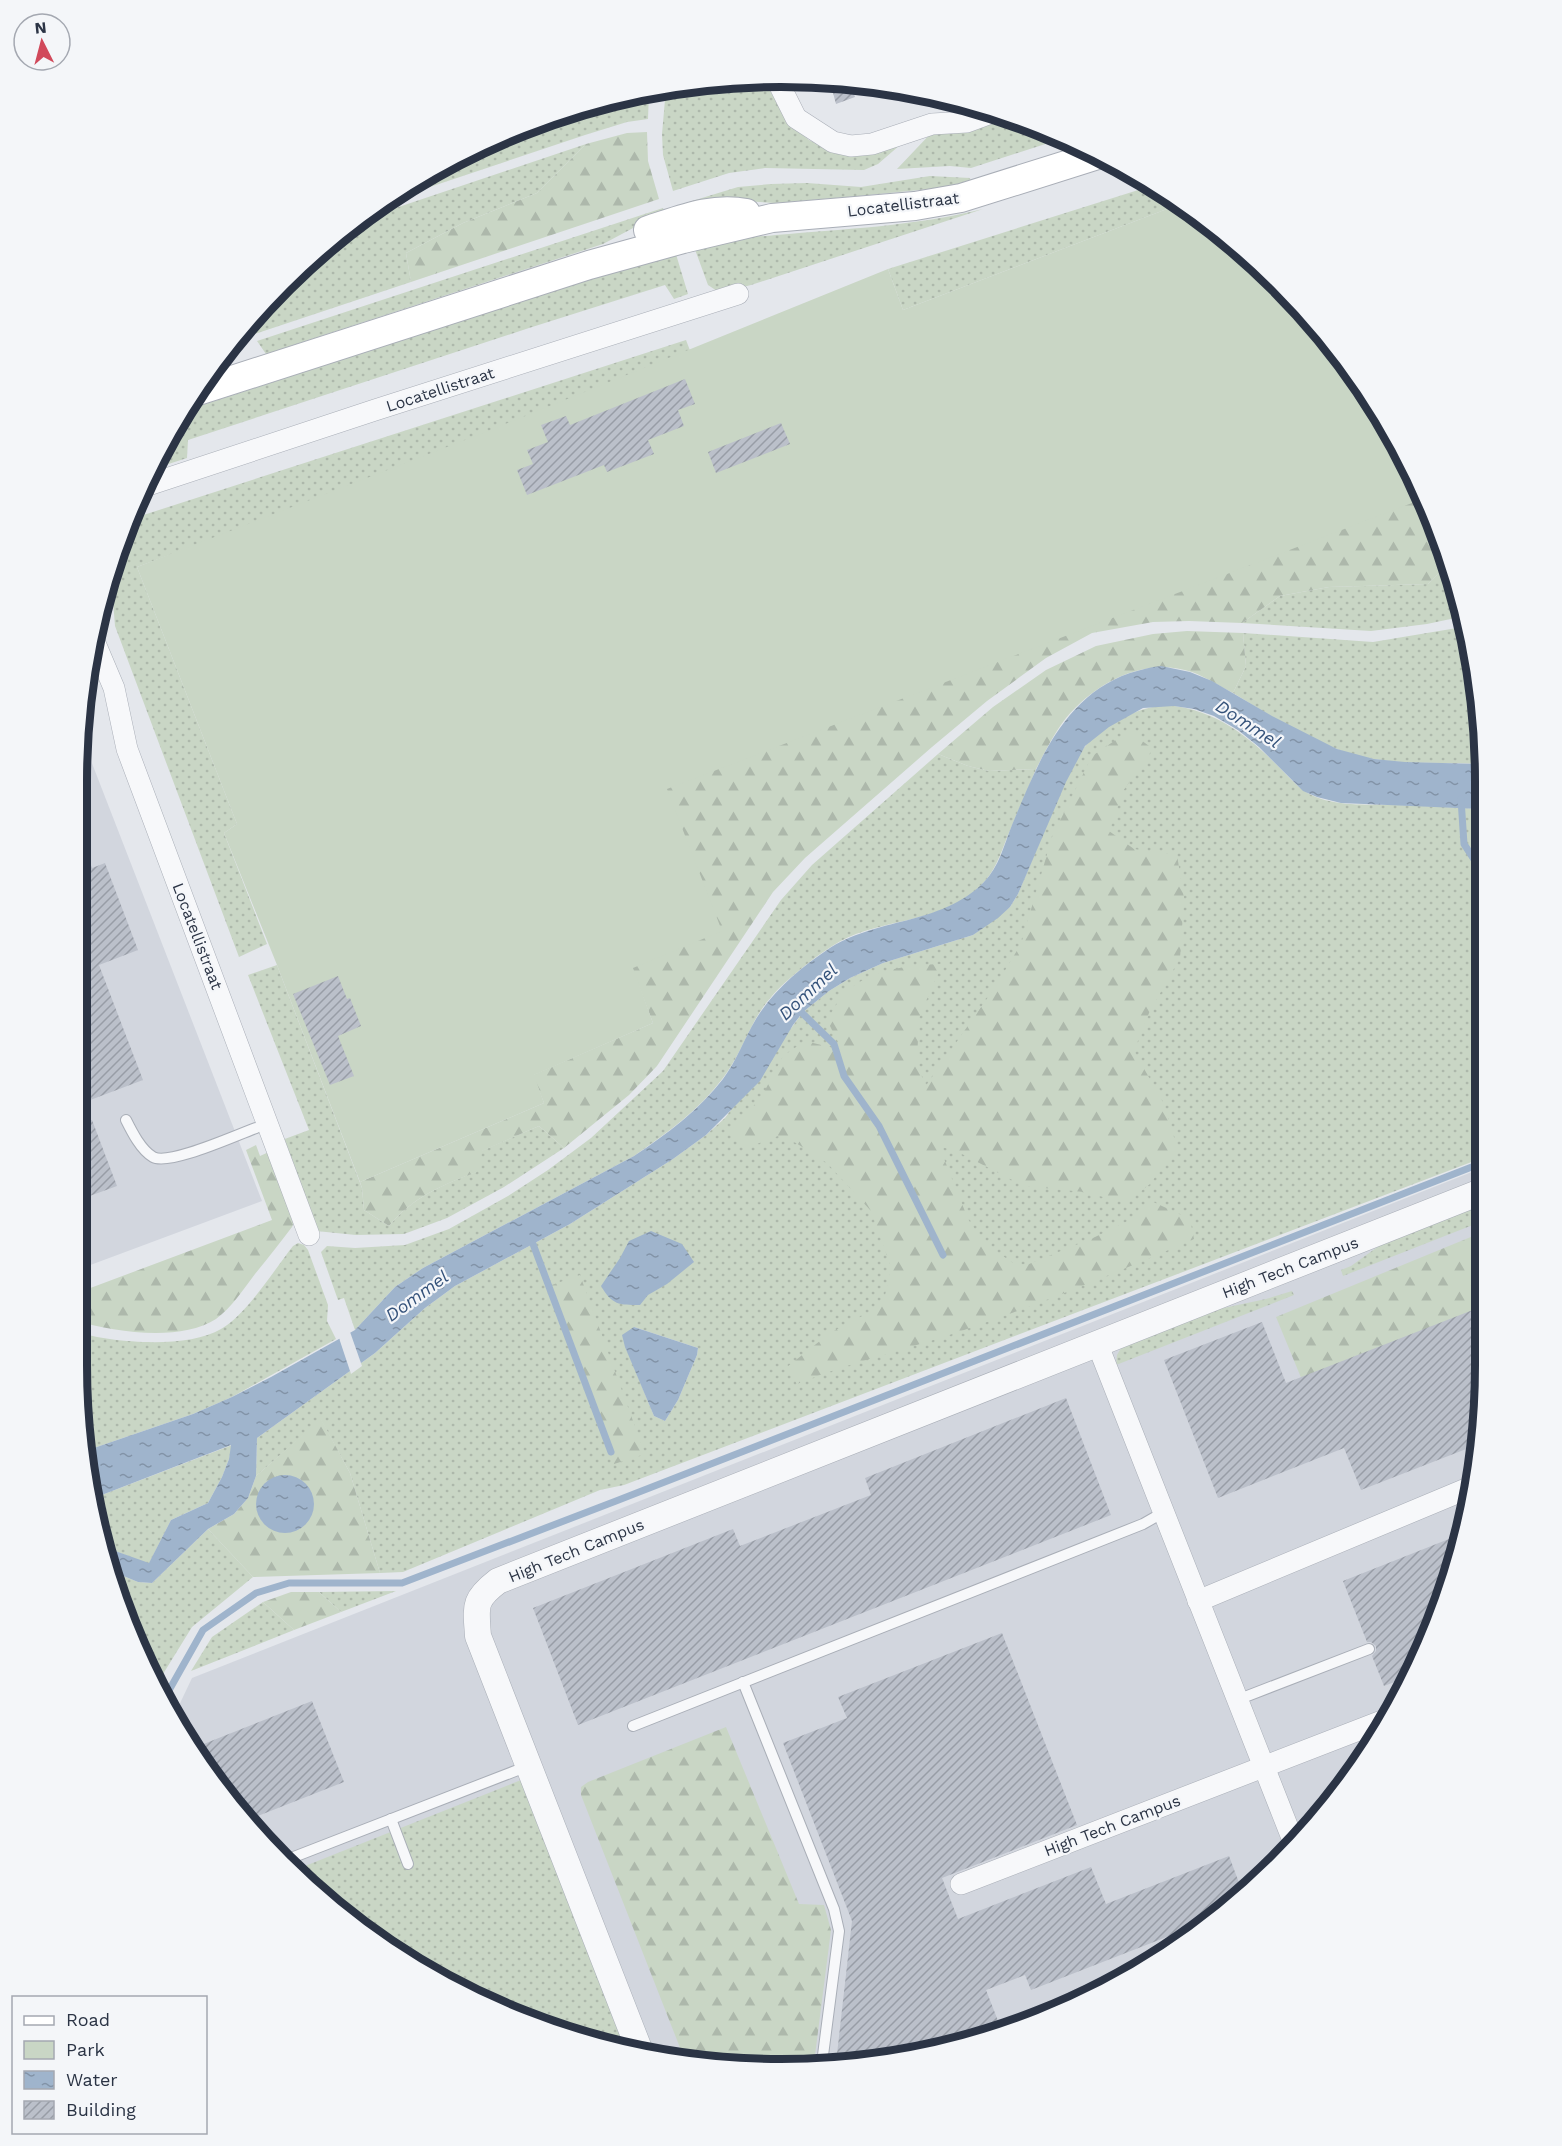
<svg xmlns="http://www.w3.org/2000/svg" width="1562" height="2146" viewBox="0 0 1562 2146" font-family="'Work Sans',sans-serif">
<defs>
<pattern id="grass-dots" width="8" height="8" patternUnits="userSpaceOnUse" patternTransform="scale(1.5)"><rect width="8" height="8" fill="#c9d6c5"/><path d="M2 2h.1M6 6h.1" fill="none" stroke="#adb8ab" stroke-width="1.8" stroke-linecap="round"/></pattern>
<pattern id="forest-firs" width="22" height="20" patternUnits="userSpaceOnUse" patternTransform="scale(1.5)"><rect width="22" height="20" fill="#c9d6c5"/><path d="M5 1l3.5 6h-7zM16 11l3.5 6h-7z" fill="#adb8ab"/></pattern>
<pattern id="water-ripples" width="26" height="14" patternUnits="userSpaceOnUse" patternTransform="scale(1.5)"><rect width="26" height="14" fill="#9fb4cc"/><path d="M2 4q2-2 4 0t4 0M15 11q2-2 4 0t4 0" fill="none" stroke="#8293a7"/></pattern>
<pattern id="building-hatch" width="6" height="6" patternUnits="userSpaceOnUse" patternTransform="scale(1.5)"><rect width="6" height="6" fill="#bbc0ca"/><path d="M-1 1l2-2M0 6l6-6M5 7l2-2" fill="none" stroke="#989da6"/></pattern>
</defs>
<rect width="100%" height="100%" fill="#e4e7ec"/>
<g fill="#d2d6de">
<polygon points="81,735 262,1201 77,1270 77,781"/>
<polygon points="1482,1168 1484,1411 1462,1547 1413,1677 1340,1794 1245,1895 1092,1997 964,2045 873,2063 689,2063 598,2045 470,1997 316,1894 195,1756 173,1718 192,1678"/>
</g>
<g fill="url(#grass-dots)" fill-rule="evenodd">
<polygon points="764,80 788,123 809,140 825,148 900,145 878,164 864,170 765,168 729,173 673,191 663,155 662,134 666,88 689,82"/>
<polygon points="649,92 648,119 627,122 585,135 385,202 429,171 555,114"/>
<polygon points="1005,116 1064,138 971,168 950,166 897,169 934,130 974,127"/>
<polygon points="586,144 537,193 463,223 406,253 411,282 234,341 251,317 317,251 360,220"/>
<polygon points="930,176 970,178 971,182 949,187 859,196 775,203 742,201 681,211 679,205 738,187 771,184 807,183 861,187"/>
<polygon points="1151,186 1180,204 903,310 888,269"/>
<polygon points="663,208 666,216 637,226 603,244 266,354 257,341"/>
<path d="M 983,209 L 751,285 L 720,293 L 708,285 L 693,244 C 721,237 748,238 776,235 C 845,229 915,226 983,209 Z"/>
<polygon points="675,251 688,294 674,299 665,285 529,328 188,440 187,458 150,470 171,428 184,411"/>
<polygon points="686,340 694,361 137,567 237,824 224,833 267,944 239,957 115,626 111,575 128,520"/>
<polygon points="1446,566 1460,617 1427,624 1371,631 1242,623 1280,596 1329,587 1428,584"/>
<path d="M 1463,627 L 1479,689 L 1480,764 C 1445,762 1409,765 1374,759 C 1323,751 1276,719 1233,693 L 1246,666 L 1243,633 L 1373,642 Z"/>
<path d="M 1163,705 C 1210,707 1245,733 1277,765 C 1289,777 1300,791 1316,797 C 1341,807 1371,804 1398,805 C 1425,806 1453,807 1480,809 L 1482,1158 L 624,1485 L 600,1490 L 403,1572 L 380,1573 L 350,1473 L 321,1420 L 256,1476 L 257,1438 L 375,1353 L 425,1308 L 455,1286 L 570,1224 L 673,1159 L 706,1135 L 725,1118 L 803,1012 L 829,991 L 850,978 L 883,963 L 973,935 L 1010,907 L 1018,894 C 1030,864 1043,835 1055,805 C 1064,785 1073,761 1087,744 C 1105,723 1136,709 1163,705 ZM 634,1327 L 698,1348 L 697,1355 L 678,1400 L 665,1421 L 654,1416 L 629,1355 Z"/>
<path d="M 938,754 L 968,766 L 989,771 L 1036,769 C 1028,789 1019,808 1011,828 C 1003,846 998,866 985,881 C 952,919 899,918 856,934 C 834,942 813,959 795,974 C 779,987 763,1004 754,1022 C 744,1041 736,1061 723,1078 C 699,1110 667,1133 634,1156 L 423,1268 L 395,1287 L 355,1330 L 344,1298 L 338,1300 L 321,1252 L 327,1246 L 355,1248 L 405,1245 L 449,1229 L 508,1196 L 548,1170 L 591,1138 L 663,1071 L 781,900 L 812,865 Z"/>
<path d="M 277,965 L 362,1188 L 364,1210 L 389,1226 C 413,1197 442,1185 476,1172 L 481,1151 L 539,1126 L 564,1148 L 504,1187 L 447,1218 L 404,1234 L 356,1235 L 316,1231 L 282,1140 L 309,1130 L 248,975 Z"/>
<polygon points="1483,1202 1483,1221 1343,1276 1341,1270 1351,1266 1390,1238"/>
<path d="M 298,1243 L 304,1245 L 308,1250 L 328,1305 L 327,1321 L 336,1339 L 232,1397 L 193,1414 L 88,1450 L 77,1365 L 77,1332 C 112,1343 188,1349 221,1329 C 247,1314 274,1270 293,1246 Z"/>
<polygon points="1292,1291 1294,1295 1116,1365 1117,1355 1124,1343 1214,1310 1266,1299"/>
<polygon points="232,1445 229,1459 222,1477 208,1503 171,1520 149,1564 104,1547 101,1548 94,1498"/>
<polygon points="208,1529 253,1577 192,1627 155,1687 149,1676 109,1570 138,1582 152,1583"/>
<polygon points="396,1591 341,1612 319,1592"/>
<polygon points="263,1602 294,1630 191,1671 212,1637"/>
<polygon points="521,1780 628,2051 598,2045 470,1997 316,1894 295,1870"/>
</g>
<g fill="url(#forest-firs)" fill-rule="evenodd">
<polygon points="647,132 648,161 659,199 411,282 406,253 463,223 537,193 586,144 627,133"/>
<path d="M 1422,493 L 1432,511 L 1446,566 L 1428,584 L 1329,587 L 1280,596 L 1242,623 L 1189,621 L 1153,622 L 1092,633 L 1046,658 L 987,701 L 932,747 L 805,858 L 773,892 L 657,1066 L 629,1095 L 564,1148 L 539,1126 L 482,1151 L 477,1172 C 442,1185 413,1197 389,1226 L 364,1210 L 362,1188 L 360,1182 L 544,1103 L 533,1075 L 653,1023 L 632,968 L 610,810 Z"/>
<path d="M 1187,631 L 1243,633 L 1246,666 L 1233,693 C 1219,686 1206,677 1192,672 C 1145,656 1096,682 1066,718 C 1054,733 1045,752 1036,769 L 989,771 L 968,766 L 938,754 L 993,707 L 1046,670 L 1096,646 L 1153,634 Z"/>
<path d="M 1129,731 L 1153,749 L 1123,791 L 1109,831 L 1134,849 L 1177,855 L 1184,898 L 1180,958 L 1149,1013 L 1134,1051 L 1164,1104 L 1177,1147 L 1150,1184 L 1126,1203 L 1084,1192 L 1024,1186 L 958,1152 L 939,1146 L 968,1219 L 984,1243 L 1016,1265 L 1029,1264 L 1093,1238 L 1136,1217 L 1149,1200 L 1190,1219 L 1194,1239 C 1120,1271 1046,1302 970,1328 C 913,1348 853,1361 797,1384 L 787,1367 L 830,1333 L 883,1305 L 891,1267 L 871,1211 L 827,1163 L 796,1143 L 778,1136 L 744,1149 L 732,1131 L 762,1096 L 783,1056 L 805,1041 L 842,1050 L 827,1020 C 833,1011 838,1000 845,993 C 870,969 909,965 942,964 L 919,1018 L 917,1060 L 925,1087 L 993,990 L 1021,944 L 1052,837 L 1092,756 Z"/>
<path d="M 256,1145 L 260,1156 L 271,1151 L 296,1218 L 292,1227 C 280,1243 268,1258 255,1274 C 243,1290 232,1307 216,1319 C 180,1342 115,1332 77,1321 L 77,1293 L 272,1220 L 246,1150 Z"/>
<polygon points="1483,1232 1483,1307 1302,1380 1276,1317"/>
<polygon points="580,1275 645,1454 614,1464 549,1286"/>
<path d="M 321,1419 L 350,1473 L 380,1573 L 253,1577 L 208,1529 L 234,1514 L 248,1498 L 256,1476 ZM 300,1479 L 311,1492 L 292,1531 C 279,1533 270,1530 261,1520 Z"/>
<polygon points="291,1592 319,1592 341,1612 294,1630 263,1602"/>
<polygon points="726,1727 799,1904 824,1905 831,1930 814,2063 686,2063 581,1795 581,1787 588,1782"/>
</g>
<polygon fill="#c9d6c5" points="1180,204 1210,222 1311,317 1367,390 1425,498 667,789 722,931 633,968 653,1023 534,1075 544,1103 360,1182 277,965 224,833 237,824 137,567 483,433 888,269 903,310"/>
<g fill="url(#water-ripples)">
<path d="M 1161,666 L 1190,672 L 1212,681 L 1272,716 L 1337,749 L 1374,759 L 1405,762 L 1480,764 L 1480,809 L 1341,803 L 1317,797 L 1303,791 L 1259,747 L 1238,730 L 1214,716 L 1194,709 L 1174,706 L 1143,708 L 1109,727 L 1085,746 L 1066,782 L 1018,894 L 1010,907 L 998,918 L 973,935 L 883,963 L 850,978 L 829,991 L 803,1012 L 793,1025 L 760,1081 L 706,1135 L 673,1159 L 570,1224 L 455,1286 L 425,1308 L 375,1353 L 257,1438 L 256,1476 L 248,1498 L 234,1514 L 208,1529 L 152,1583 L 138,1582 L 109,1570 L 101,1548 L 104,1547 L 149,1563 L 171,1520 L 208,1503 L 222,1477 L 229,1459 L 231,1445 L 94,1498 L 88,1450 L 193,1414 L 232,1397 L 271,1377 L 355,1330 L 395,1287 L 423,1268 L 634,1156 C 667,1134 699,1110 723,1079 C 737,1060 744,1039 756,1019 C 773,991 800,968 827,950 C 875,917 941,926 984,882 C 999,867 1004,845 1012,825 C 1037,765 1063,696 1130,673 C 1141,670 1150,667 1161,666 Z"/>
<path d="M 651,1231 L 682,1244 L 694,1262 L 667,1284 L 648,1295 L 640,1305 C 619,1305 612,1305 601,1286 L 620,1258 L 629,1241 Z"/>
<polygon points="634,1327 698,1348 697,1355 678,1400 665,1421 654,1416 625,1347 622,1335"/>
<circle cx="285" cy="1504" r="29"/>
</g>
<polygon fill="#e4e7ec" points="349,1329 362,1366 351,1374 338,1335"/>
<g fill="none" stroke-linecap="round" stroke-linejoin="round">
<g stroke="#9fb4cc" stroke-width="7">
<polyline points="1461,799 1464,844 1481,870"/>
<polyline points="796,1007 834,1044 844,1076 879,1126 943,1255"/>
<polyline points="533,1244 611,1452"/>
<polyline points="163,1701 203,1630 256,1593 289,1583 402,1583 616,1501 1482,1163"/>
</g>
</g>
<g fill="url(#building-hatch)">
<polygon points="829,78 850,82 855,97 836,104"/>
<polygon points="685,379 695,404 678,410 684,426 648,440 654,454 607,472 604,465 527,495 517,470 533,464 527,450 548,442 541,425 566,416 570,425"/>
<polygon points="781,423 790,444 716,473 708,452"/>
<polygon points="76,831 79,831 92,868 105,863 138,950 99,965 143,1080 85,1102 76,1080"/>
<polygon points="338,976 347,999 350,998 361,1026 338,1036 354,1076 330,1085 293,994"/>
<polygon points="92,1120 117,1186 76,1201 76,1126"/>
<polygon points="1483,1306 1484,1411 1479,1444 1361,1490 1344,1448 1218,1498 1164,1360 1262,1322 1286,1383"/>
<polygon points="1066,1398 1111,1515 578,1725 533,1608 733,1529 740,1546 871,1495 865,1478"/>
<polygon points="1464,1533 1462,1547 1413,1675 1384,1686 1372,1656 1376,1651 1376,1646 1371,1642 1367,1642 1343,1581"/>
<polygon points="1002,1633 1077,1825 942,1878 958,1919 1091,1867 1106,1904 1229,1856 1244,1896 1205,1922 1031,1990 1025,1975 986,1990 1002,2031 964,2045 873,2063 836,2063 852,1921 783,1743 847,1718 838,1697"/>
<polygon points="312,1701 344,1782 250,1819 191,1749"/>
</g>
<g fill="none" stroke-linecap="round" stroke-linejoin="round">
<g stroke="#a9aeb7" stroke-width="12">
<g id="service">
<path d="M 126,1120 C 132,1132 141,1150 153,1157 C 169,1166 236,1135 256,1128"/>
<polyline points="743,1682 834,1909 839,1931 822,2063"/>
<polyline points="1237,1700 1369,1649"/>
<polyline points="633,1726 1143,1524 1164,1512"/>
<polyline points="391,1819 408,1864"/>
<polyline points="286,1860 528,1766"/>
</g>
</g>
<g stroke="#a9aeb7" stroke-width="22">
<g id="minor">
<polyline points="777,80 796,118 833,142 851,146 872,144 932,124 967,122 994,112"/>
<polyline points="142,487 375,410 738,294"/>
<polyline points="92,636 114,688 127,749 309,1235"/>
<polyline points="1097,1343 1294,1843"/>
<polyline points="1198,1601 1471,1487"/>
<polyline points="961,1884 1387,1719"/>
</g>
</g>
<g stroke="#a9aeb7" stroke-width="27">
<path id="tertiary" d="M 641,2054 L 478,1636 C 476,1606 473,1600 498,1581 L 1483,1191"/>
</g>
<g stroke="#a9aeb7" stroke-width="30">
<g id="secondary">
<path d="M 648,230 C 680,220 712,206 746,213"/>
<polyline points="198,391 589,265 683,239 772,218 915,206 961,198 1101,154"/>
</g>
</g>
<use href="#service" stroke="#f7f8fa" stroke-width="10"/>
<use href="#minor" stroke="#f7f8fa" stroke-width="21"/>
<use href="#tertiary" stroke="#f7f8fa" stroke-width="26"/>
<use href="#secondary" stroke="#fff" stroke-width="28"/>
</g>
<g text-anchor="middle" stroke-width="4.5" stroke-linejoin="round" paint-order="stroke">
<g font-size="16" fill="#2b3445" stroke="#f4f6f9">
<text transform="translate(903 204) rotate(-7)" y="6">Locatellistraat</text>
<text transform="translate(440 389) rotate(-18)" y="6">Locatellistraat</text>
<text transform="translate(198 936) rotate(69)" y="6">Locatellistraat</text>
<text transform="translate(1290 1267) rotate(-21)" y="6">High Tech Campus</text>
<text transform="translate(576 1550) rotate(-22)" y="6">High Tech Campus</text>
<text transform="translate(1112 1825) rotate(-21)" y="6">High Tech Campus</text>
</g>
<g font-size="18" font-style="italic" fill="#34527a" stroke="#f4f6f9">
<text transform="translate(1248 724) rotate(33)" y="6">Dommel</text>
<text transform="translate(808 992) rotate(-43)" y="6">Dommel</text>
<text transform="translate(417 1296) rotate(-36)" y="6">Dommel</text>
</g>
</g>
<path d="M0 0H1562V2146H0ZM781 87H781A694 694 0 0 1 1475 781V1365A694 694 0 0 1 781 2059H781A694 694 0 0 1 87 1365V781A694 694 0 0 1 781 87Z" fill="#f4f6f9" fill-rule="evenodd"/>
<path fill="none" stroke="#2b3445" stroke-width="8" d="M781 87H781A694 694 0 0 1 1475 781V1365A694 694 0 0 1 781 2059H781A694 694 0 0 1 87 1365V781A694 694 0 0 1 781 87Z"/>
<rect x="12" y="1996" width="195" height="138" fill="#f4f6f9" stroke="#a4a8b1" stroke-width="1.5"/>
<rect x="24" y="2016" width="30" height="9" fill="#ffffff" stroke="#a4a8b1" stroke-width="1.5"/>
<text x="66" y="2026" font-size="18" fill="#2b3445">Road</text>
<rect x="24" y="2041" width="30" height="18" fill="#c9d6c5" stroke="#a4a8b1" stroke-width="1.5"/>
<text x="66" y="2056" font-size="18" fill="#2b3445">Park</text>
<rect x="24" y="2071" width="30" height="18" fill="url(#water-ripples)" stroke="#a4a8b1" stroke-width="1.5"/>
<text x="66" y="2086" font-size="18" fill="#2b3445">Water</text>
<rect x="24" y="2101" width="30" height="18" fill="url(#building-hatch)" stroke="#a4a8b1" stroke-width="1.5"/>
<text x="66" y="2116" font-size="18" fill="#2b3445">Building</text>
<g transform="translate(42 42) rotate(354)"><circle r="28" fill="#f4f6f9" stroke="#a4a8b1" stroke-width="1.5"/>
<path d="M0-4.5L10 22L0 15L-10 22Z" fill="#d1495b"/>
<text y="-9" font-size="16" font-weight="bold" text-anchor="middle" fill="#2b3445">N</text>
</g>
</svg>
